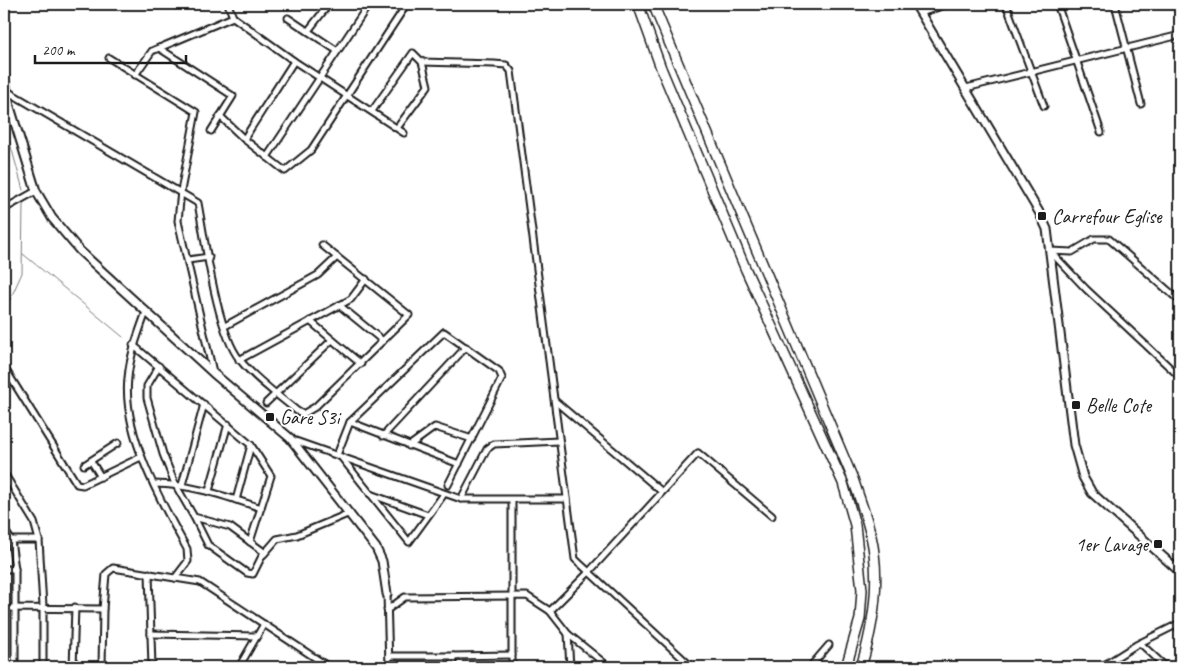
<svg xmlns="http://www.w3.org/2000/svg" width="1184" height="671" viewBox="0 0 1184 671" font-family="Caveat,sans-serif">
<rect width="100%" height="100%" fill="#fff"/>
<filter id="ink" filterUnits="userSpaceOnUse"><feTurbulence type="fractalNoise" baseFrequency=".02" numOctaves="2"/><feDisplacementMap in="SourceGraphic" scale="10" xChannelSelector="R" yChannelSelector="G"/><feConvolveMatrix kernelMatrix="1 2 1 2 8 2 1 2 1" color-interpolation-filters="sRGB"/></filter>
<g filter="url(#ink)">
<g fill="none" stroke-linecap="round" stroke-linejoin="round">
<g stroke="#7a7a7a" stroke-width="1">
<polyline points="4,121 23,190"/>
<polyline points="23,254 123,337"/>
<polyline points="4,313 22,273 23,203"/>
</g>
<g stroke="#1c1c1c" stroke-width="9">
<g id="street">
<polyline points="228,4 233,17 294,61 404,133"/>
<polyline points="1006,4 1044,106"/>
<polyline points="1057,4 1101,132"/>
<polyline points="1115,4 1141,104"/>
<polyline points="921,13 948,4"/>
<polyline points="288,18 336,50"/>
<polyline points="308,31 329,4"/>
<polyline points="159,48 233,96 211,131"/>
<polyline points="109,58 196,112 181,191 178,221 213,372"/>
<polyline points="422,62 494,64 506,65 511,71 575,559 692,667"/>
<polyline points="135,75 152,51 233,17"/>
<polyline points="966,88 1180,35"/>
<path d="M 7,91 L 198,203 C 205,240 217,333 240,360 C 255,379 278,395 297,411 L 303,414 L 315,407 L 409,315 L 322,245"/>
<polyline points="372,111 413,53 422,62 428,86 397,128"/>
<polyline points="220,116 244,139 285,171 311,150 403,10"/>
<polyline points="244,139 294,61"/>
<polyline points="267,157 369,4"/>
<polyline points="4,209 36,191"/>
<polyline points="1050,251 1086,289 1180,377"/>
<polyline points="1050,251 1072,252 1094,239 1109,239 1180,301"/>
<polyline points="188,260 209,257"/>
<polyline points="339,305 383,341"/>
<path d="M 146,312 C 138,334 130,355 128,378 C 122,433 161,502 187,549 L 188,561 L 175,578"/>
<polyline points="310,321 361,364"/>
<polyline points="225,326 318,275 337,257"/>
<polyline points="133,345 251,445 271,476 250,542"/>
<polyline points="239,360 351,299 366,279"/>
<polyline points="159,366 147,386 147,398 163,454 175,484 194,517 230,527 264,552 253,574 247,573 208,545 194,517"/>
<polyline points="4,367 77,484 83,485 141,457"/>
<polyline points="555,401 661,491"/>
<polyline points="266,403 332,340"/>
<polyline points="350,422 459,464"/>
<polyline points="383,436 466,347"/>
<polyline points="290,439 461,499 567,499"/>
<polyline points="409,446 435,427 472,439"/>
<polyline points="337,455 350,422 444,332 499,371 502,378 448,485"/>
<polyline points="341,457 409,542 444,494"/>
<polyline points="91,461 101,477"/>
<polyline points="84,465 118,443"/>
<polyline points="4,473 34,522 39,540 43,606 43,667"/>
<path d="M 154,484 C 191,484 225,496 261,508"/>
<polyline points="182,485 204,404"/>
<polyline points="209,491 228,424"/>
<polyline points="370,494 428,515"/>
<polyline points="461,499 487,449 494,444 559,441"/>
<polyline points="236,500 251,445"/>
<polyline points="4,529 11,540 15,569 15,667"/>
<polyline points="4,540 39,540"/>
<polyline points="264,554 277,539 297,535 350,513"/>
<polyline points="4,569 15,569"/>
<polyline points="149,573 152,667"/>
<polyline points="387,594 389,667"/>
<polyline points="4,608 103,609"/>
<polyline points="387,610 405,597 527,596 550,611 568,634 570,667"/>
<polyline points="550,611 588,573 698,453 772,516"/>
<polyline points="151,634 257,636"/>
<polyline points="568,634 609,667"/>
<polyline points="1140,643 1166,667"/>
<polyline points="389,656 453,656"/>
<polyline points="73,667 75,607"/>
<polyline points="102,667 103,609 106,574 113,568 200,582 329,667"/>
<polyline points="239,667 264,624"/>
<polyline points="453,667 453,656 512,655"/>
<polyline points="512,667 512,500"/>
<polyline points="810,667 829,645"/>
<polyline points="1101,667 1136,645 1180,623"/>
</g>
</g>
<g stroke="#1c1c1c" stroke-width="11">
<g id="secondary">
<polyline points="915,4 1039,212 1047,229 1074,445 1083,477 1092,493 1180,572"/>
<polyline points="4,75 10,107 36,191 52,218 80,251 213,373 290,438 376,548 382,561 387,594"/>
</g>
</g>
<g stroke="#1c1c1c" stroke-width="12">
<g id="highway">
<polyline points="638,4 661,68 746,270 843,483 855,525 862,590 860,619 846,667"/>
<path d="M 653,4 L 853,479 C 861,503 871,528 874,553 C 879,591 872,631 861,667"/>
</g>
</g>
<use href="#street" stroke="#fff" stroke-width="5"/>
<use href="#secondary" stroke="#fff" stroke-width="7"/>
<use href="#highway" stroke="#fff" stroke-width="9"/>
</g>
</g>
<g fill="#1c1c1c" stroke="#fff" stroke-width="2">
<rect x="1037" y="211" width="10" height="10" rx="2.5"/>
<rect x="1071" y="400" width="10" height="10" rx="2.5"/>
<rect x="265" y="412" width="10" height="10" rx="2.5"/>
<rect x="1153" y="539" width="10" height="10" rx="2.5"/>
</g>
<g text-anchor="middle" stroke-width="4" stroke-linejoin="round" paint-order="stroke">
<g font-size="20" fill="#1c1c1c" stroke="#fff" text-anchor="start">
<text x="1052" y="223">Carrefour Eglise</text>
<text x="1086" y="412">Belle Cote</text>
<text x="280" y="424">Gare S3i</text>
<text x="1148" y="551" text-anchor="end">1er Lavage</text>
</g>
</g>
<rect width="1184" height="671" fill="none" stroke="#fff" stroke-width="20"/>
<rect x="10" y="10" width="1164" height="651" fill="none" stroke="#1c1c1c" stroke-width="2" filter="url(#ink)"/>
<path d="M35 55v8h151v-8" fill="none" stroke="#1c1c1c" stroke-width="2.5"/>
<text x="42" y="55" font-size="15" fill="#1c1c1c" stroke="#ffffff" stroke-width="4" paint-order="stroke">200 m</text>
</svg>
